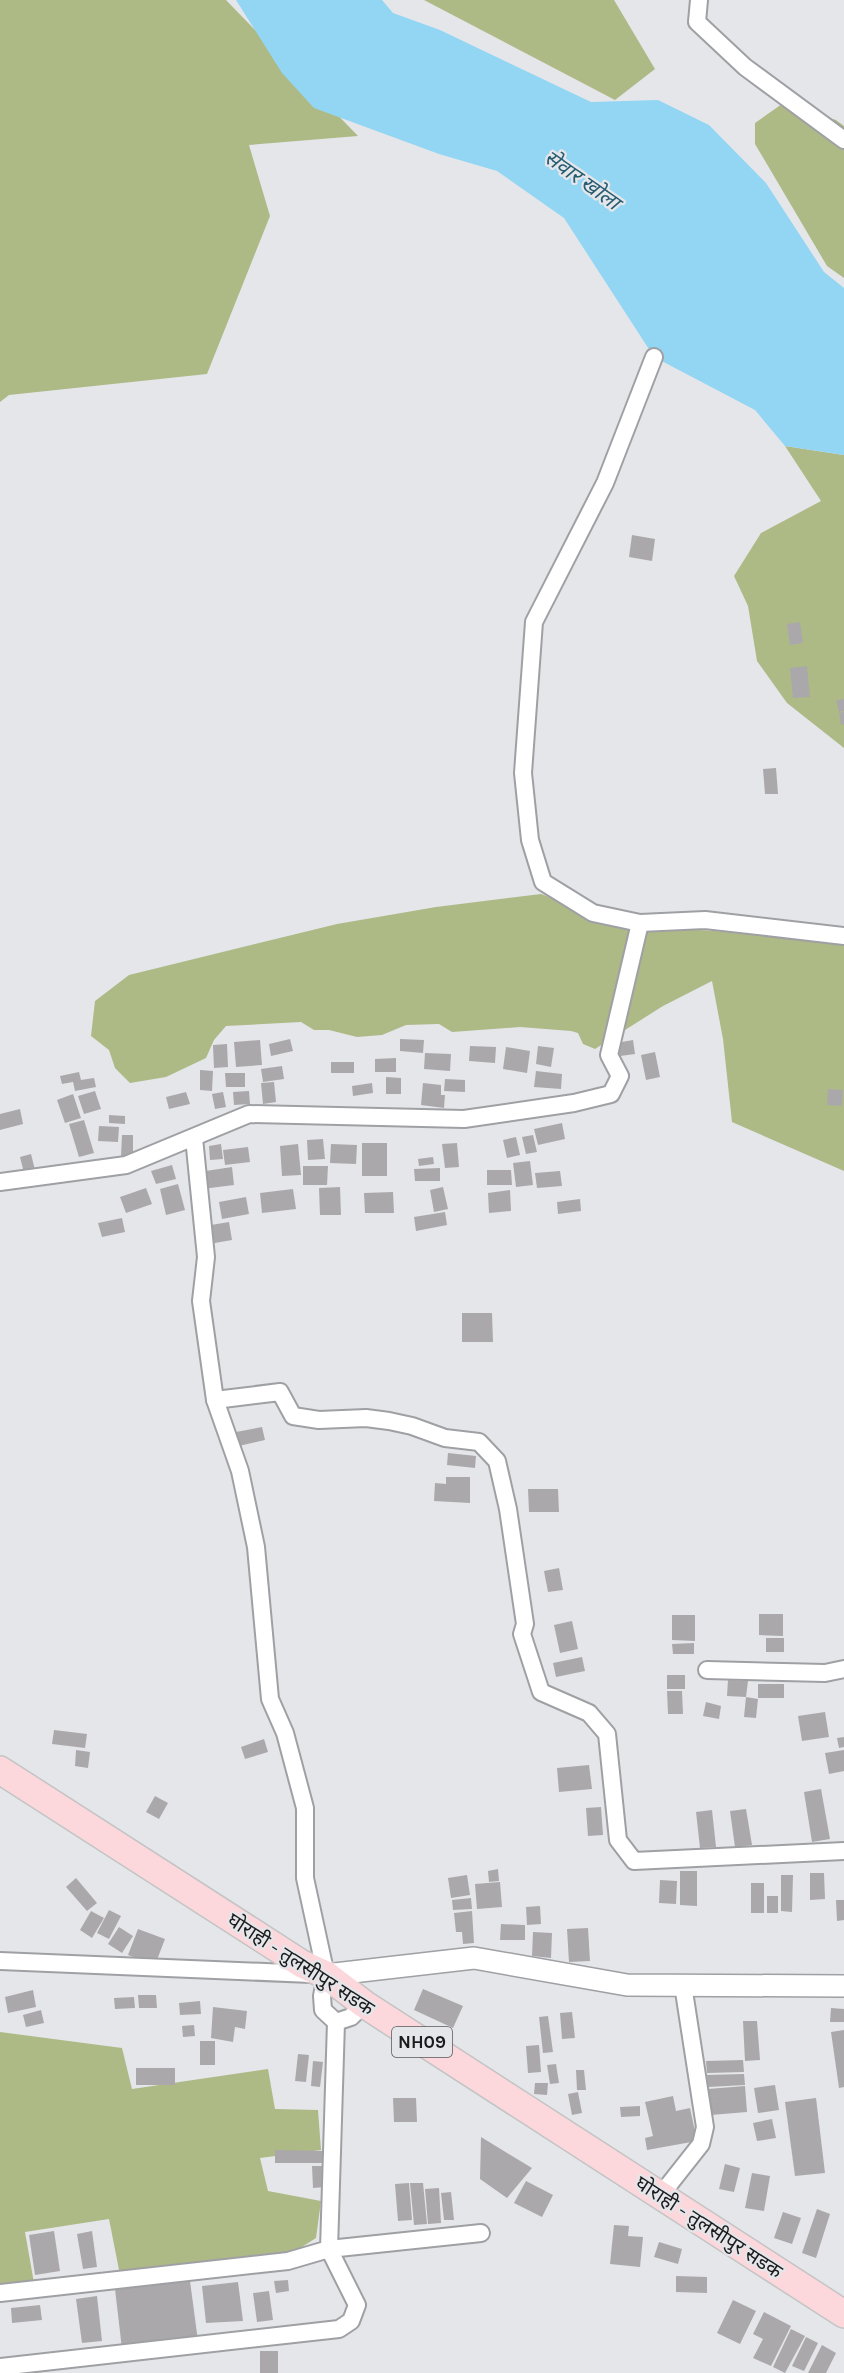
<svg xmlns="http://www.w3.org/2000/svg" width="844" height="2373" viewBox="0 0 844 2373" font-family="Karla,'Noto Sans Devanagari',sans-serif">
<rect width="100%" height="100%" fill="#e5e6ea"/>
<g fill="#adba86">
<polygon points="0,0 226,0 358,136 249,145 270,216 207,374 9,395 0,402"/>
<polygon points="424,0 614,0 655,69 615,100"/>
<polygon points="782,104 836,120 844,126 844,278 827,266 755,144 755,123"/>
<polygon points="785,446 844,455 844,748 787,703 757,661 748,606 734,576 761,533 821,501"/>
<polygon points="541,894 635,926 844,939 844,1171 732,1122 723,1039 712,981 663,1006 595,1049 583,1044 578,1033 571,1031 520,1027 452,1032 439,1024 406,1025 382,1035 357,1037 329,1030 314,1030 301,1022 226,1026 214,1040 206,1058 166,1077 130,1083 115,1068 109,1050 91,1036 95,1001 129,975 337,924 436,907"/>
<polygon points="0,2032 122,2048 132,2089 268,2069 275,2109 318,2110 321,2150 260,2158 268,2191 321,2201 316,2238 286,2257 120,2275 109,2219 25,2232 34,2283 0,2286"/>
</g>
<polygon fill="#92d6f3" points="236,0 382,0 393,13 440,30 591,102 658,100 709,125 766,183 824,272 844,288 844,455 785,446 755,410 654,357 564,218 497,171 439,154 314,108 282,73"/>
<g fill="#aba8ab">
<polygon points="632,535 655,539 652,561 629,557"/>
<polygon points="800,622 803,643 790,645 787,624"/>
<polygon points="807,666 810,697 793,698 790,668"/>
<polygon points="844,699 844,711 839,712 836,700"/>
<polygon points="844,712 844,724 841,725 839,713"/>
<polygon points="776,768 778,794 765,794 763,769"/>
<polygon points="290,1039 293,1051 271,1056 269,1044"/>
<polygon points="400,1039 424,1040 423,1053 400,1051"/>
<polygon points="260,1040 262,1065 236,1067 234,1042"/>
<polygon points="633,1040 635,1054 613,1057 611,1044"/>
<polygon points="227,1044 228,1067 214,1068 213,1045"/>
<polygon points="470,1046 496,1047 495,1063 469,1061"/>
<polygon points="538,1046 554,1048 551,1067 536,1064"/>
<polygon points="506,1047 530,1051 527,1073 503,1069"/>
<polygon points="655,1052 660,1077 646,1080 641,1055"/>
<polygon points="425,1053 451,1054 450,1071 424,1069"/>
<polygon points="396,1058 396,1072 375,1072 375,1059"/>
<rect x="331" y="1062" width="23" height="11"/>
<polygon points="282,1066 284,1079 263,1082 261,1069"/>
<polygon points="200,1070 213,1071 212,1091 200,1090"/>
<polygon points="536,1071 562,1074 561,1089 534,1087"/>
<polygon points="79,1072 81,1080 94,1078 96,1087 75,1091 73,1082 62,1084 60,1076"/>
<polygon points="225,1073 245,1073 245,1087 226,1087"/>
<polygon points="386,1077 401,1078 401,1094 386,1094"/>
<polygon points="445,1079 465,1080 465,1092 444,1091"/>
<polygon points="274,1082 276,1102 263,1104 261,1083"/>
<polygon points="372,1083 373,1093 353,1096 352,1086"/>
<polygon points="423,1083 441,1085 441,1095 445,1095 444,1108 421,1105"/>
<polygon points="828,1089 843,1090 842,1106 827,1105"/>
<polygon points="95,1091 101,1109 84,1114 78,1096"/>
<polygon points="249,1091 250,1104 234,1105 233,1092"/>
<polygon points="186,1092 190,1104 169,1109 166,1097"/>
<polygon points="223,1092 226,1107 215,1109 212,1094"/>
<polygon points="73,1094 81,1118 65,1123 57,1100"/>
<polygon points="20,1109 23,1124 0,1130 0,1114"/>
<polygon points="109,1115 125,1116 125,1124 109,1123"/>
<polygon points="84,1120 94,1153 79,1157 69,1124"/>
<polygon points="562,1123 565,1139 538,1145 534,1129"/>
<polygon points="99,1126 119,1127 118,1142 98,1141"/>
<polygon points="122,1135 133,1135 133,1156 121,1156"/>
<polygon points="533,1135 537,1152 526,1154 522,1137"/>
<polygon points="516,1137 520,1155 507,1158 503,1140"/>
<polygon points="323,1139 325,1159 308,1160 307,1140"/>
<rect x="362" y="1143" width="25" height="33"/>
<polygon points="457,1143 459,1167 445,1168 442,1144"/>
<polygon points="221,1144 223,1159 210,1160 209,1146"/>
<polygon points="298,1144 301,1175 282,1176 280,1146"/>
<polygon points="331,1144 357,1145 356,1164 330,1163"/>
<polygon points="248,1147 250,1162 225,1165 223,1150"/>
<polygon points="31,1154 35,1170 24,1173 20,1157"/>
<polygon points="433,1157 434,1164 419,1166 418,1159"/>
<polygon points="530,1161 533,1185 516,1187 513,1163"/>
<polygon points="172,1165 176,1179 156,1184 151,1171"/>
<polygon points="303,1166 328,1166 327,1185 303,1185"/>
<polygon points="232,1167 234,1185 202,1189 199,1172"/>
<polygon points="440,1168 440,1181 415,1181 414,1169"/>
<polygon points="487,1170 511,1170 512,1185 487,1185"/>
<polygon points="560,1171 562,1186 537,1188 535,1173"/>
<polygon points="178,1184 185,1210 166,1215 160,1189"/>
<polygon points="340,1187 341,1215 320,1215 319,1188"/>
<polygon points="443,1187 448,1209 434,1212 430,1190"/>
<polygon points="146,1188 152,1204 126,1213 120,1197"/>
<polygon points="293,1189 296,1209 262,1213 260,1193"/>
<polygon points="510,1190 511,1211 489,1213 488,1193"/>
<polygon points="393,1192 394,1213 365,1213 364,1193"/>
<polygon points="246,1197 249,1214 222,1219 219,1202"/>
<polygon points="580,1199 581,1211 558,1214 557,1202"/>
<polygon points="445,1212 447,1225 416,1231 414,1217"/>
<polygon points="122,1218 125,1232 102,1237 98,1223"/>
<polygon points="229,1222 232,1240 209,1244 205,1226"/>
<polygon points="462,1313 492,1313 493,1342 462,1342"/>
<polygon points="262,1427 265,1440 239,1446 236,1432"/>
<polygon points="448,1453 476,1456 475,1468 447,1465"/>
<polygon points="446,1477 470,1477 470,1503 434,1501 435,1483 446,1484"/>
<polygon points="528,1489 558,1489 559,1512 529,1512"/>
<polygon points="559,1568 563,1590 548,1592 544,1571"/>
<polygon points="759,1614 783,1614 783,1636 759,1635"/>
<polygon points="672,1615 695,1615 695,1641 672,1640"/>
<polygon points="572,1621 578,1649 560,1653 554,1625"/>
<rect x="766" y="1638" width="18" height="14"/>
<polygon points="694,1643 694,1654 673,1654 672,1644"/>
<polygon points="582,1657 585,1671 556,1677 553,1663"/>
<rect x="667" y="1675" width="18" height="14"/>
<polygon points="728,1680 748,1681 746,1697 758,1699 756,1718 744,1717 746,1697 727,1696"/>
<rect x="758" y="1684" width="26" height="14"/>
<polygon points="667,1691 682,1691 683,1714 668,1714"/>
<polygon points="706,1702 721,1706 719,1719 703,1716"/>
<polygon points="825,1712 829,1737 802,1741 798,1716"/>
<polygon points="54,1730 87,1734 85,1748 52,1744"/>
<polygon points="844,1737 844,1747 839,1748 837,1738"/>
<polygon points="264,1739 268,1752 245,1759 241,1747"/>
<polygon points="76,1750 90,1752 88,1768 75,1766"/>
<polygon points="844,1750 844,1771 829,1774 825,1753"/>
<polygon points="589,1765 592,1789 559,1792 557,1768"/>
<polygon points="821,1789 830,1839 812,1842 804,1792"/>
<polygon points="155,1796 168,1803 159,1819 146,1812"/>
<polygon points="601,1807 603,1835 588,1836 586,1808"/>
<polygon points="746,1809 752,1845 735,1847 730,1811"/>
<polygon points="712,1810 716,1847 700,1848 696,1812"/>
<polygon points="498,1869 499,1881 489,1882 488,1871"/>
<polygon points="680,1871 697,1871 697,1906 680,1905"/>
<polygon points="810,1873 824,1873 825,1899 810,1900"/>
<polygon points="467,1875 470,1895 451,1898 448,1878"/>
<polygon points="781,1875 793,1875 792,1912 781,1911"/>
<polygon points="76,1878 97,1903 87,1911 66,1887"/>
<polygon points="660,1880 677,1881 676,1904 659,1903"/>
<polygon points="500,1882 502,1907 477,1909 475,1884"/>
<rect x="751" y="1883" width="13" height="30"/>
<rect x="767" y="1896" width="11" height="17"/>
<polygon points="471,1898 472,1909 453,1910 452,1900"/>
<polygon points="836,1900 844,1900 844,1920 837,1921"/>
<polygon points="540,1906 541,1924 527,1925 526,1907"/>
<polygon points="109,1910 121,1916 109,1939 97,1933"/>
<polygon points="91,1911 104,1918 92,1938 80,1930"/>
<polygon points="472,1911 474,1943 463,1944 462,1932 456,1932 454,1913"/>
<polygon points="501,1924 525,1925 525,1940 500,1940"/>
<polygon points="119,1927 133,1936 122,1953 108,1944"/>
<polygon points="588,1928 590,1961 569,1962 567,1929"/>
<polygon points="138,1929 165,1939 155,1965 128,1955"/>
<polygon points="533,1932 552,1933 551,1958 532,1956"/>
<polygon points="423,1989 463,2006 453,2028 414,2010"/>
<polygon points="33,1990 36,2007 8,2013 5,1997"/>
<polygon points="138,1995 156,1995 157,2008 139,2008"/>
<polygon points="134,1997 135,2008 115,2009 114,1998"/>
<polygon points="200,2001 201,2014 180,2015 179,2003"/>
<polygon points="213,2007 247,2011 245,2029 235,2027 233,2042 211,2038"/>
<polygon points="831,2008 844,2009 844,2022 830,2022"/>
<polygon points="41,2010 44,2023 26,2027 23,2015"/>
<polygon points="572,2012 575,2038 562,2039 560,2013"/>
<polygon points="548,2016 553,2052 543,2053 539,2017"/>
<polygon points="743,2021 757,2021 760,2060 745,2061"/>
<polygon points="194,2025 195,2036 183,2037 182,2026"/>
<polygon points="844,2030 844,2087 839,2088 831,2032"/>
<rect x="200" y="2041" width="15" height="24"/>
<polygon points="539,2045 541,2072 528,2073 526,2046"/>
<polygon points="298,2054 309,2055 306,2082 295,2081"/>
<polygon points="743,2060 744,2072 707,2073 706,2061"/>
<polygon points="313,2061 323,2062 320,2087 311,2086"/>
<polygon points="556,2064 559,2083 550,2084 547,2065"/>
<rect x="136" y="2068" width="39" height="17"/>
<polygon points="576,2070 584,2070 586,2090 577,2090"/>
<polygon points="744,2074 745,2085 708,2087 707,2075"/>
<polygon points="535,2083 548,2083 547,2095 534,2094"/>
<polygon points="775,2085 779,2110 758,2113 754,2088"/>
<polygon points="745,2086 747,2112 711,2115 710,2102 722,2101 709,2102 708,2089"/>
<polygon points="578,2092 582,2113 572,2115 568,2094"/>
<polygon points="673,2096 676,2111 690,2108 697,2141 647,2150 645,2138 653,2136 645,2102"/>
<polygon points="393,2098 416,2098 417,2122 394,2122"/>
<polygon points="816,2098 825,2173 795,2176 785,2102"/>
<polygon points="640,2106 640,2116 621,2117 620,2107"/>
<polygon points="772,2119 776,2138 757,2141 753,2123"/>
<polygon points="481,2137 532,2168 507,2198 480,2179"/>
<polygon points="275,2150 327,2151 327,2163 275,2163"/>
<polygon points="725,2164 740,2168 734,2192 719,2189"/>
<polygon points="312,2166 324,2166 325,2187 313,2188"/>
<polygon points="752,2173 770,2176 764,2211 745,2208"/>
<polygon points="526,2181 553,2195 542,2217 514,2203"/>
<polygon points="409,2183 412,2220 398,2221 395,2184"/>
<polygon points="410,2183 423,2183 427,2224 414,2225"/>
<polygon points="439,2188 441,2223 428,2224 425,2189"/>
<polygon points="451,2192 454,2220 444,2220 441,2193"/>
<polygon points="817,2209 830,2214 816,2258 802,2253"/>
<polygon points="783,2212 801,2218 792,2244 774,2238"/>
<polygon points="614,2225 629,2226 628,2236 643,2237 640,2267 610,2264"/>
<polygon points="54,2231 60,2271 35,2275 29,2235"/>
<polygon points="92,2231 97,2267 83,2269 77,2234"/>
<polygon points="659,2242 682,2249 678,2264 654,2257"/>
<polygon points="676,2276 707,2277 707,2293 676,2292"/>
<polygon points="288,2280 289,2291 276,2293 274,2281"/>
<polygon points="190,2281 198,2341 122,2349 115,2289"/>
<polygon points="238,2282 243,2321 206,2323 202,2286"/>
<polygon points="269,2291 273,2320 257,2322 253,2293"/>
<polygon points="97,2296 102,2341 82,2343 76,2299"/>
<polygon points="733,2300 756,2311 740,2344 717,2333"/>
<polygon points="40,2305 42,2320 12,2323 11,2308"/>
<polygon points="764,2312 791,2326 771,2366 753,2358 763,2339 753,2334"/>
<polygon points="791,2329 805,2336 785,2373 773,2367"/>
<polygon points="806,2337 818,2343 804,2371 792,2366"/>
<polygon points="822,2345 836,2353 826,2373 808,2373"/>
<rect x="260" y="2351" width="18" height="22"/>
</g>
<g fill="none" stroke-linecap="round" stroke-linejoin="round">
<g stroke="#9fa0a4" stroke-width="20">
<g id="minor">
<polyline points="699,0 697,22 745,67 844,140"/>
<polyline points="654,357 605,483 534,622 523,773 530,840 543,882 593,913 640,923 705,920 844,936"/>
<polyline points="194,1138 206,1257 201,1301 215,1400 240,1471 256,1547 270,1699 285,1733 305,1808 305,1878 326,1975 322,1996 323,2010 336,2022 351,2017 364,2004"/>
<polyline points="0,1182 126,1165 249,1114 464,1119 574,1103 611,1094 620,1076 609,1055 640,923"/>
<polyline points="215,1400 280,1392 293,1416 319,1420 366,1418 389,1421 412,1426 445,1438 479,1442 497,1461 508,1509 525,1624 522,1634 541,1692 589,1713 607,1734 618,1840 634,1861 844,1851"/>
<polyline points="707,1670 825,1673 844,1669"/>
<polyline points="0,1961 311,1974"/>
<polyline points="660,2196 701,2144 705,2127 683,1985"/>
<polyline points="0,2293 288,2261 329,2249 336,2022"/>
<polyline points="0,2367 339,2329 351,2321 357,2305 329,2249 481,2233"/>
</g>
</g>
<g stroke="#9fa0a4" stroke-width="24">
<polyline id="tertiary" points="326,1975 474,1958 627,1985 844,1986"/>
</g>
<g stroke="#c3c4c4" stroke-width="30">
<polyline id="primary" points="0,1770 302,1964 326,1975 364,2004 844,2314"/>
</g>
<use href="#minor" stroke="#fff" stroke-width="16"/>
<use href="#tertiary" stroke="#fff" stroke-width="21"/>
<use href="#primary" stroke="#fcd7dc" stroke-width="27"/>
</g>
<g text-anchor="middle" stroke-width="4.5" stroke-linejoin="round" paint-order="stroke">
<rect fill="#e5e6ea" stroke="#57585a" stroke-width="1.5" x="392" y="2027" width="60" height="30" rx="4.5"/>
<g font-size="18" font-weight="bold" fill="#1a1b1c">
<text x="422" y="2048">NH09</text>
</g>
<g font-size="20" fill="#1a1b1c" stroke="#e5e6ea">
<text transform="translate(301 1964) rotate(33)" y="7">घोराही - तुलसीपुर सडक</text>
<text transform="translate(709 2227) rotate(33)" y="7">घोराही - तुलसीपुर सडक</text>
</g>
<g font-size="21" font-style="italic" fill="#265c71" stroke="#e5e6ea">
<text transform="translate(582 180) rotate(35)" y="7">सेवार खोला</text>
</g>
</g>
</svg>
